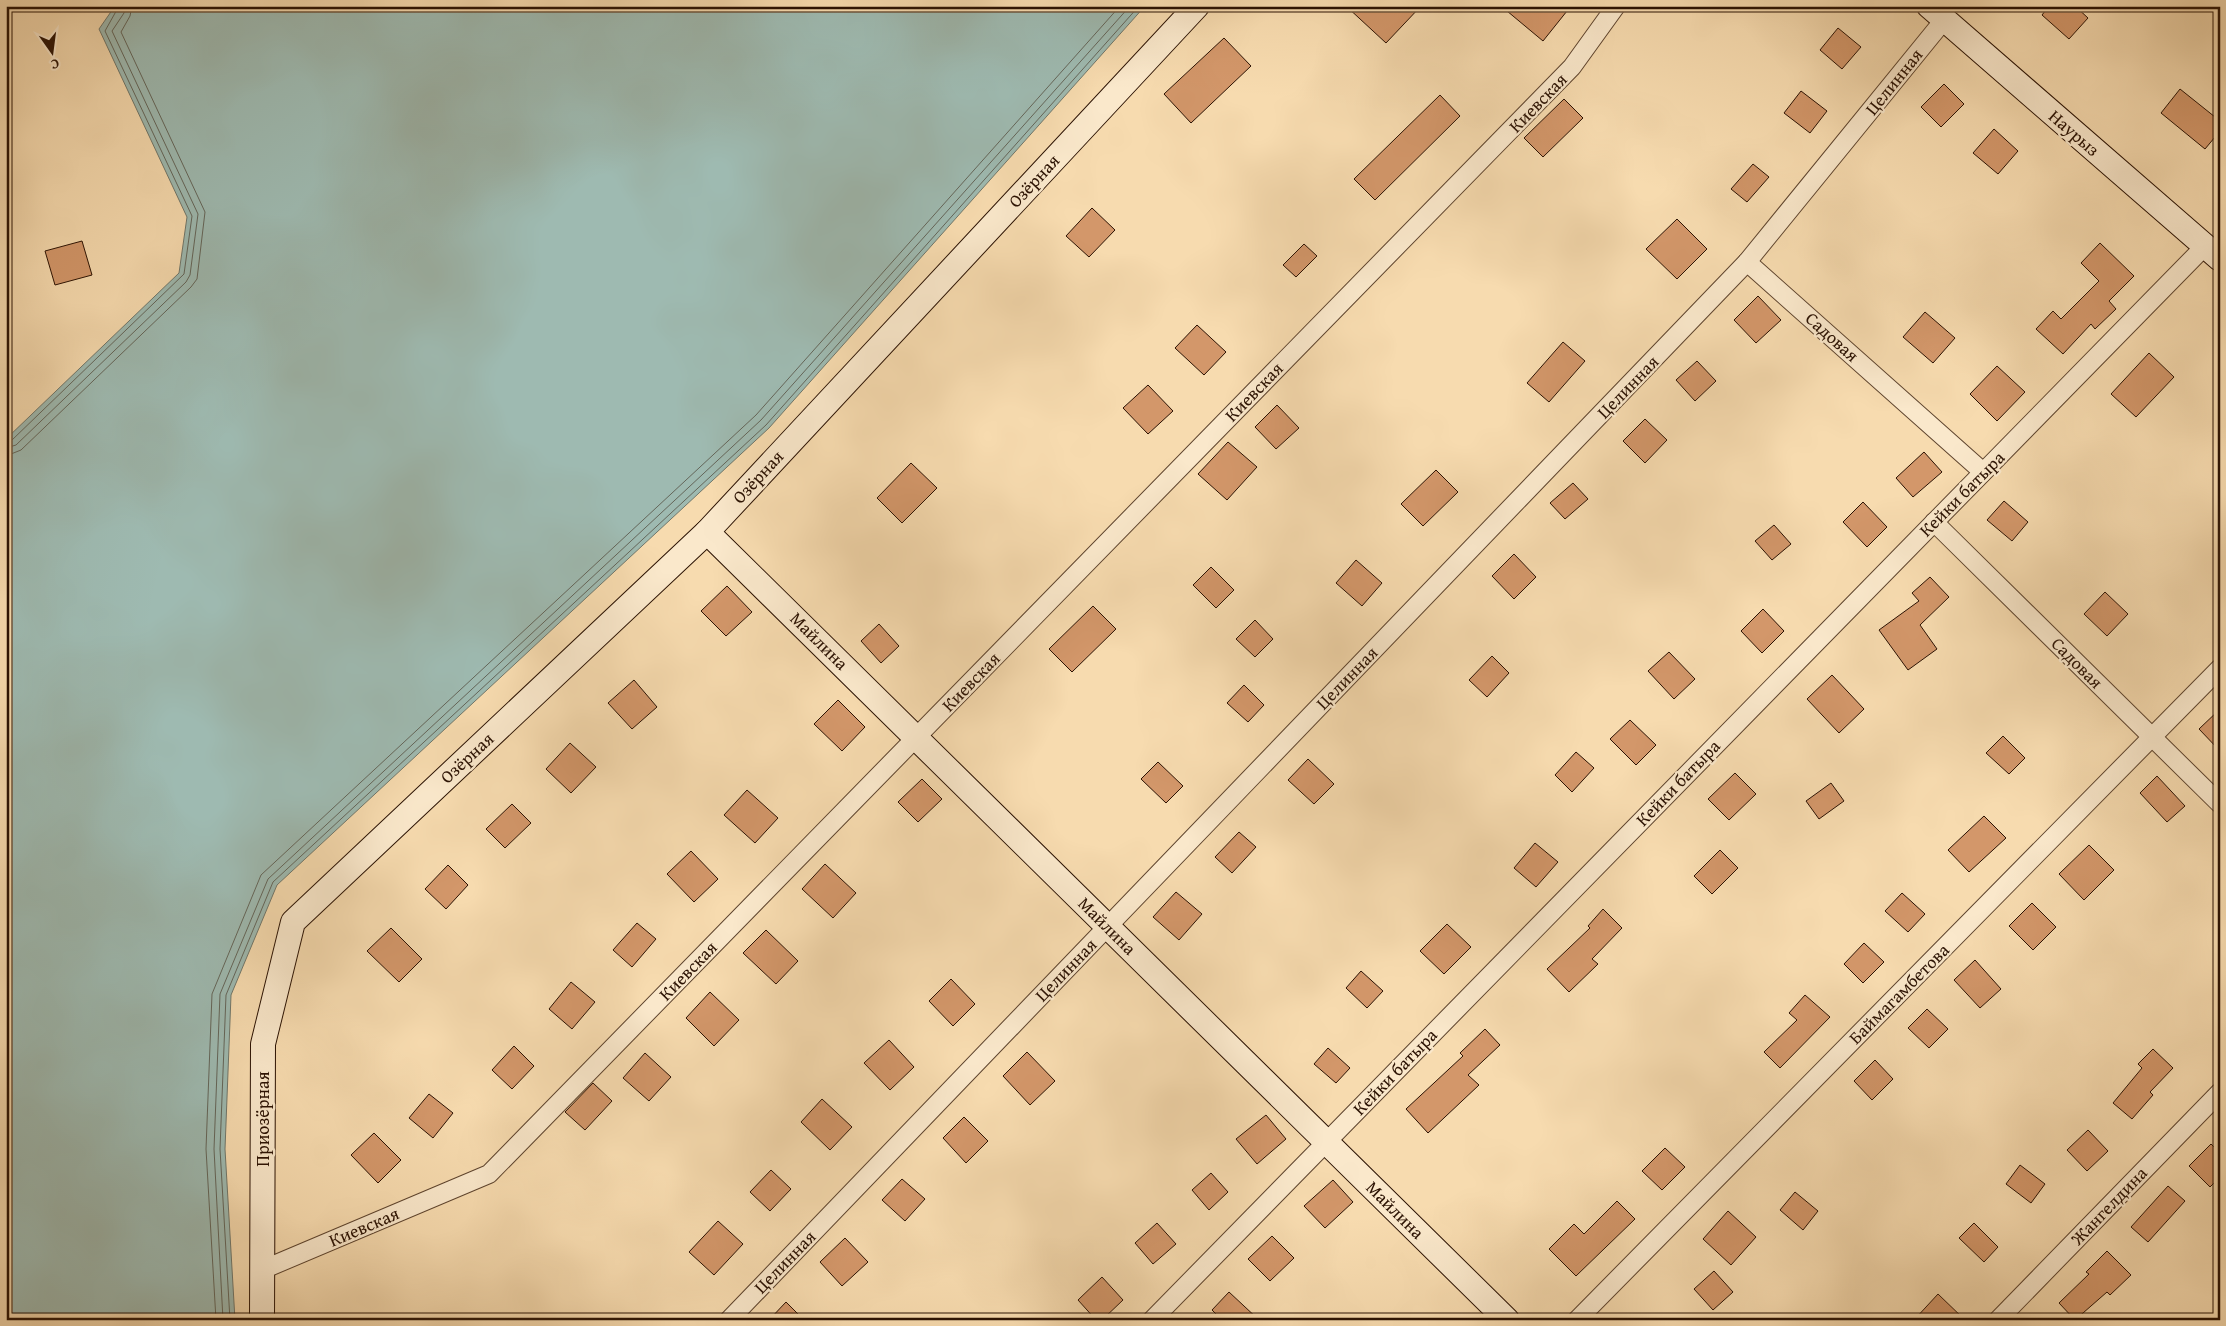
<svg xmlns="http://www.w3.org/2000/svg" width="2226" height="1326" viewBox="0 0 2226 1326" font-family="'Gentium Book Plus',serif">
<rect width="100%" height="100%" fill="#f7dbaf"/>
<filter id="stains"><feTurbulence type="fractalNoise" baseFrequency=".004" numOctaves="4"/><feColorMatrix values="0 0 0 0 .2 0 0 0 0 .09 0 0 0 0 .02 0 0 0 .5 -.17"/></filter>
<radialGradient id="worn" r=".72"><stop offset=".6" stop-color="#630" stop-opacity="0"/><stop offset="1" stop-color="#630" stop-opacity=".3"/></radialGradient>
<polygon fill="#9ebab1" stroke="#70776b" points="115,6 1145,6 769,428 277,885 231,995 225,1149 235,1320 6,1320 6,439 179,273 187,217 99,29"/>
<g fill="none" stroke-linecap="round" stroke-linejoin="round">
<g stroke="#64665a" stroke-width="1">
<polyline points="6,442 12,440 184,274 192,216 105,31 119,6"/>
<polyline points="6,448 16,445 186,282 190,275 198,214 112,31 124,13 125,6"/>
<polyline points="6,456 21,450 191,287 197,279 205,212 121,32 130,16 132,6"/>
<polyline points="216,1320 206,1149 212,994 261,875 756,415 1120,6"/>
<polyline points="223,1320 214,1149 220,994 268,879 761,420 1130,6"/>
<polyline points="230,1320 220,1149 226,995 273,882 766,425 1139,6"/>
</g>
</g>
<g fill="#d3976a" stroke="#2b1203">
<polygon points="1346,6 1421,6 1386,43"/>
<polygon points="1501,6 1571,6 1543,41"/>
<polygon points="2049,6 2075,6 2088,18 2069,39 2042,15"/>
<polygon points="1838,28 1861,47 1842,69 1820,50"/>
<polygon points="1224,38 1251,66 1191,123 1164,94"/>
<polygon points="1944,84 1964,104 1941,127 1921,107"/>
<polygon points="2180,89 2220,121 2220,131 2205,149 2161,113"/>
<polygon points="1801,91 1827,111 1810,133 1784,113"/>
<polygon points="1440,95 1460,116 1375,200 1354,179"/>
<polygon points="1564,99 1583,118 1543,157 1524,138"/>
<polygon points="1994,129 2018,151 1998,174 1973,153"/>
<polygon points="1753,164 1769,177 1747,202 1731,189"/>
<polygon points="1092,208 1115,230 1089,257 1066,236"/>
<polygon points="1677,219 1707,249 1677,279 1646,249"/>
<polygon points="82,241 92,275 55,285 45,251"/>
<polygon points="2100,243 2134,276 2109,301 2116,309 2095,329 2091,324 2063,354 2036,329 2053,311 2061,319 2099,281 2081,263"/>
<polygon points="1304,244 1317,256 1296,277 1283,265"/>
<polygon points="1758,296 1781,320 1756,343 1734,320"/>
<polygon points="1925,312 1955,338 1933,363 1903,337"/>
<polygon points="1197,325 1226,352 1204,375 1175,348"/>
<polygon points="1563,342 1585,361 1549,402 1527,383"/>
<polygon points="2149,353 2174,377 2136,417 2111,394"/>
<polygon points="1697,361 1716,381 1695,401 1676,380"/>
<polygon points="1997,366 2025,392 1997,421 1970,394"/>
<polygon points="1148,385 1173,411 1148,434 1123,408"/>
<polygon points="1277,405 1299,428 1276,449 1255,427"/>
<polygon points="1645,419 1667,440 1645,463 1623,441"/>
<polygon points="1228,442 1257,467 1227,500 1198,474"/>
<polygon points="1924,452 1942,472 1913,497 1896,478"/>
<polygon points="911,463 937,488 902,523 877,498"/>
<polygon points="1436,470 1458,492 1423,526 1401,504"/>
<polygon points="1573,483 1588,499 1565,519 1550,503"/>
<polygon points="2004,501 2028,522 2012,541 1987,520"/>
<polygon points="1863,502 1887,527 1867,547 1843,522"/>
<polygon points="1774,525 1791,544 1772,560 1755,541"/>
<polygon points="1514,554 1536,577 1514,599 1492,576"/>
<polygon points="1356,560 1382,583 1362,606 1336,583"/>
<polygon points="1211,567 1234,590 1216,608 1193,585"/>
<polygon points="1930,577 1949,597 1920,625 1937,649 1908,670 1879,630 1919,601 1912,593"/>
<polygon points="727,586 752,612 726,636 701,611"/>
<polygon points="2105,592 2128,614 2107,636 2084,614"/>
<polygon points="1093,606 1116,629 1072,672 1049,649"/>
<polygon points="1763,609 1784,631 1762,653 1741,631"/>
<polygon points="1255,620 1273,639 1255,657 1236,639"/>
<polygon points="879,624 899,646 881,663 861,641"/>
<polygon points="1669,652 1695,679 1674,699 1648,671"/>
<polygon points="1492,656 1509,673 1487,697 1469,680"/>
<polygon points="1832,675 1864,709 1839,733 1807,699"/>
<polygon points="634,680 657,707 632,729 608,703"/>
<polygon points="1244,685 1264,705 1248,722 1227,703"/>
<polygon points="838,700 865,727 842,751 814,724"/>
<polygon points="2220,709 2220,751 2199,729"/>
<polygon points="1630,720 1656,745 1636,765 1610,739"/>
<polygon points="2003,736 2025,758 2009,774 1986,753"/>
<polygon points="570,743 596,767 571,793 546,769"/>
<polygon points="1576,752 1594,768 1572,792 1555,775"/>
<polygon points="1308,759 1334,784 1314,804 1288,780"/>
<polygon points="1158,762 1183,786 1166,803 1141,779"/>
<polygon points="1735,773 1756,794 1729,820 1708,799"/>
<polygon points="2157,776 2185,806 2167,822 2140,793"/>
<polygon points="922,779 942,799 918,822 898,802"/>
<polygon points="1831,783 1844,801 1819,819 1806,801"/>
<polygon points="747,790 778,818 755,843 724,815"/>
<polygon points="512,804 531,823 505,848 486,829"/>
<polygon points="1984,816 2006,838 1969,872 1948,850"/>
<polygon points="1239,832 1256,847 1232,873 1215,857"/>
<polygon points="1535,843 1558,862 1536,887 1514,868"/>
<polygon points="2089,845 2114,870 2084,900 2059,874"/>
<polygon points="1720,850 1738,868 1712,894 1694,876"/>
<polygon points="691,851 718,879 694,902 667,874"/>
<polygon points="825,864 856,893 833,918 802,889"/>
<polygon points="448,865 468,885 446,909 425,889"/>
<polygon points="1176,892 1202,914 1179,940 1153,917"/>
<polygon points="1902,893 1925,914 1908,932 1885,911"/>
<polygon points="2032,903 2056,927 2033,950 2009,926"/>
<polygon points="1603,909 1622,928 1592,959 1598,964 1569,992 1547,969 1590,928 1588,926"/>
<polygon points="637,923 656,939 632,967 613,950"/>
<polygon points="1447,924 1471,947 1444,974 1420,951"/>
<polygon points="391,928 422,959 399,982 367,951"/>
<polygon points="766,930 798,961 776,984 743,953"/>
<polygon points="1864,943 1884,962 1863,983 1844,964"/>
<polygon points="1975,960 2001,989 1980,1008 1954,980"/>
<polygon points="1361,971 1383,991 1367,1008 1346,988"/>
<polygon points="951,979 975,1004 953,1026 929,1001"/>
<polygon points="571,982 595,1002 572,1029 549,1009"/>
<polygon points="710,992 739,1020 714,1046 686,1018"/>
<polygon points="1805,995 1830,1017 1780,1068 1764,1052 1797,1020 1789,1013"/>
<polygon points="1927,1009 1948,1029 1929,1048 1908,1028"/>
<polygon points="1485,1029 1500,1045 1468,1075 1479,1085 1428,1133 1406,1109 1463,1056 1460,1053"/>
<polygon points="889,1040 914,1067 890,1090 864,1063"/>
<polygon points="514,1046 534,1066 512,1089 492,1070"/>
<polygon points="1328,1048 1350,1068 1336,1083 1314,1064"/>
<polygon points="2153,1049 2173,1068 2150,1092 2153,1095 2132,1119 2113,1103 2142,1068 2138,1064"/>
<polygon points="1027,1052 1055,1081 1030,1105 1003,1076"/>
<polygon points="645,1053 671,1077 649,1101 623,1078"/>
<polygon points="1875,1060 1893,1079 1872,1100 1854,1081"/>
<polygon points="593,1083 612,1101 585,1130 565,1112"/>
<polygon points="429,1094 453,1113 433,1138 409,1118"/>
<polygon points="822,1099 852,1127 830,1150 801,1122"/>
<polygon points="1266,1115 1286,1139 1257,1164 1236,1139"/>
<polygon points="964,1117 988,1141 966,1163 943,1138"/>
<polygon points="2088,1130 2108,1151 2087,1171 2067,1150"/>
<polygon points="374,1133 401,1160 378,1183 351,1155"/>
<polygon points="2211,1144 2220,1153 2220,1177 2210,1187 2189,1166"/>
<polygon points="1665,1148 1685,1167 1662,1190 1642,1171"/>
<polygon points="2020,1165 2045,1184 2031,1203 2006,1184"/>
<polygon points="771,1170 791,1189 770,1211 750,1192"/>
<polygon points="1211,1173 1228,1192 1209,1210 1192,1190"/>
<polygon points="902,1179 925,1199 905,1221 882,1200"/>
<polygon points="1333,1180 1353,1202 1325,1228 1304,1206"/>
<polygon points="2168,1186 2185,1201 2148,1242 2131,1227"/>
<polygon points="1795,1192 1818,1211 1803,1230 1780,1210"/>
<polygon points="1617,1201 1635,1219 1576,1276 1549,1249 1574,1224 1584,1234"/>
<polygon points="1728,1211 1756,1237 1731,1265 1703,1239"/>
<polygon points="718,1221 743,1244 714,1275 689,1252"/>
<polygon points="1157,1223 1176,1244 1153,1264 1135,1243"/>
<polygon points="1974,1223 1998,1247 1984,1262 1959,1238"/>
<polygon points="1272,1236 1294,1258 1270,1281 1248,1259"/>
<polygon points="845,1238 868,1262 842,1286 820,1262"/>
<polygon points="2107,1251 2131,1275 2110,1295 2107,1292 2075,1320 2059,1303 2089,1274 2086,1272"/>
<polygon points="1714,1271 1733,1292 1713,1310 1694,1289"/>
<polygon points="1102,1277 1123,1300 1102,1320 1096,1320 1078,1300"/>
<polygon points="1229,1292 1259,1320 1222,1320 1212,1310"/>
<polygon points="1938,1294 1965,1320 1914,1320"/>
<polygon points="786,1302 804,1320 769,1320"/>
</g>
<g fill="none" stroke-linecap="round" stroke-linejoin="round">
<g stroke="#5e442e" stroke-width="20">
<g id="street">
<polyline points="1747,262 1983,472"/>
<polyline points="1934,522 2220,804"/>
<polyline points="262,1270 489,1174 1572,67 1616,6"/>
<polyline points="729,1320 1747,262 1944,20"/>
<polyline points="1152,1320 2205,246"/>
<polyline points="1577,1320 2220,668"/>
<polyline points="1998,1320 2220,1092"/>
</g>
</g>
<g stroke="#2b1203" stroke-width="26">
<g id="secondary">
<polyline points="1929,6 2220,259"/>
<polyline points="707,532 1507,1320"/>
<polyline points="262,1320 263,1044 293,922 707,532 1197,6"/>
</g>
</g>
<use href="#street" stroke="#fae8cb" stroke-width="18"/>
<use href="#secondary" stroke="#fae8cb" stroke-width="24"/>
</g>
<g text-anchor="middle" stroke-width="4.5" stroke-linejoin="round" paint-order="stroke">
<g font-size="18" fill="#2b1203" stroke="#fae8cb">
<text transform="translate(1894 82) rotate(-51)" y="6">Целинная</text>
<text transform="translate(1538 103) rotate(-46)" y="6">Киевская</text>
<text transform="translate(2074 133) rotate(41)" y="6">Наурыз</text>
<text transform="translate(1034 181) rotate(-47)" y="6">Озёрная</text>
<text transform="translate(1832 337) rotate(42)" y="6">Садовая</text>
<text transform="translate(1628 387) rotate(-46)" y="6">Целинная</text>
<text transform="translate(1254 392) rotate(-46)" y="6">Киевская</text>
<text transform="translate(758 477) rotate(-47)" y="6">Озёрная</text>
<text transform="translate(1962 494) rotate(-45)" y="6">Кейки батыра</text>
<text transform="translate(819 641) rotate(45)" y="6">Майлина</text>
<text transform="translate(2077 663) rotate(45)" y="6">Садовая</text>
<text transform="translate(1347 678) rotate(-46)" y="6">Целинная</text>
<text transform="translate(971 682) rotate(-46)" y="6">Киевская</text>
<text transform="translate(467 758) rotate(-43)" y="6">Озёрная</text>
<text transform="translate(1678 783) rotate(-46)" y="6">Кейки батыра</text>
<text transform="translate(1107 926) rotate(45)" y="6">Майлина</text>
<text transform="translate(1066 970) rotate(-46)" y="6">Целинная</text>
<text transform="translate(688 971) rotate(-46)" y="6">Киевская</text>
<text transform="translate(1899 994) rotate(-45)" y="6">Баймагамбетова</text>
<text transform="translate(1395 1072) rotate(-46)" y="6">Кейки батыра</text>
<text transform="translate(263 1119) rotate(-90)" y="6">Приозёрная</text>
<text transform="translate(2109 1206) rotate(-46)" y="6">Жангелдина</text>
<text transform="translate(1395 1210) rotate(45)" y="6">Майлина</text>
<text transform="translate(364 1227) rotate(-23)" y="6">Киевская</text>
<text transform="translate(785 1262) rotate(-46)" y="6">Целинная</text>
</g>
</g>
<rect width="2226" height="1326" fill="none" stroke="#f7dbaf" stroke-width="25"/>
<rect x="8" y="8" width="2211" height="1311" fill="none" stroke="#2b1203" stroke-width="2.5"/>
<rect x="12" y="12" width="2201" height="1301" fill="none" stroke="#2b1203"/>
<g transform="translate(52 52) rotate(166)" stroke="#fae8cb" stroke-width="4" paint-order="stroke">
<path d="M0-4L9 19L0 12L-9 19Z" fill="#2b1203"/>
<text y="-8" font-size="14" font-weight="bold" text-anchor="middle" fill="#2b1203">С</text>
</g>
<rect width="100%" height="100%" filter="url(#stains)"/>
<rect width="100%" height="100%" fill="url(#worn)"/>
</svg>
